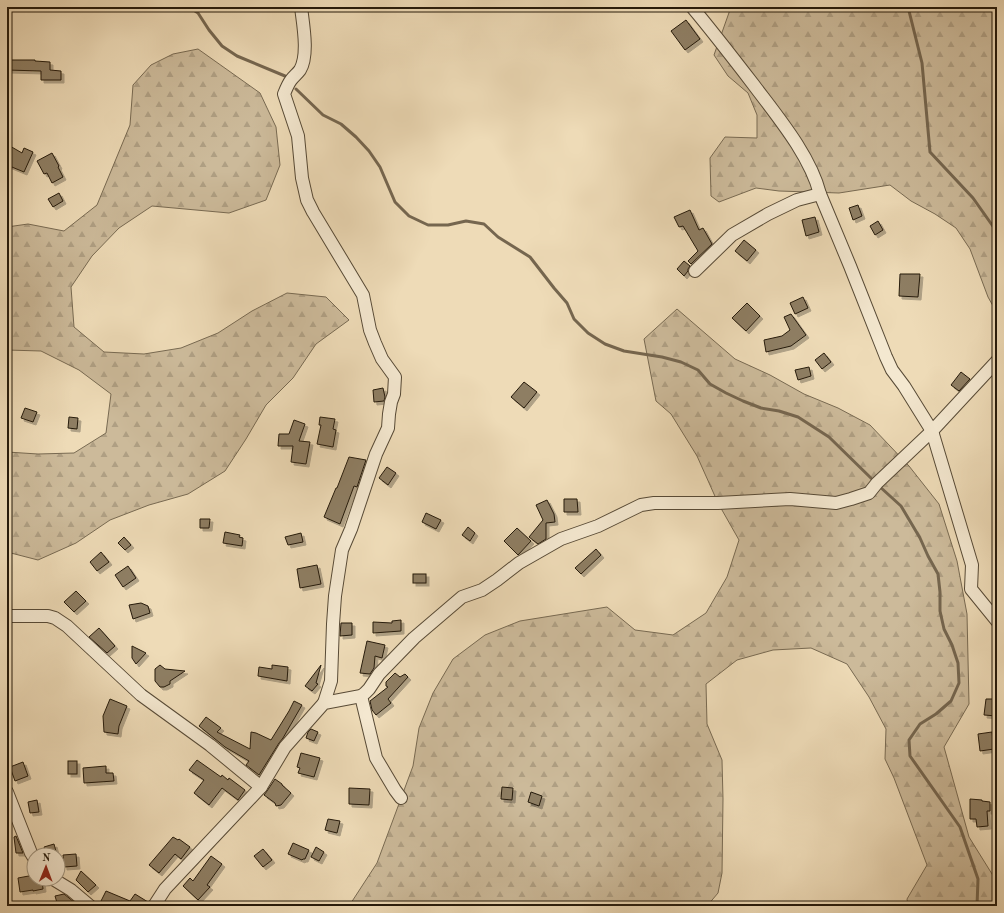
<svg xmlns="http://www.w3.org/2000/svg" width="1004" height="913" viewBox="0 0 1004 913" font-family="'Old Standard TT',serif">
<defs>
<pattern id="forest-firs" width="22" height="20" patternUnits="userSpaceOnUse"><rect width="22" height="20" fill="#ccba9a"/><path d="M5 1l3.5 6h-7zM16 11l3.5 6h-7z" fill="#af9f83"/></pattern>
<filter id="shadow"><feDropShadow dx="3" dy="3" stdDeviation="0" flood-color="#0004"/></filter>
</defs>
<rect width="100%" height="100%" fill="#eedbb7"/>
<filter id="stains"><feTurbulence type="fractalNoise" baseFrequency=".005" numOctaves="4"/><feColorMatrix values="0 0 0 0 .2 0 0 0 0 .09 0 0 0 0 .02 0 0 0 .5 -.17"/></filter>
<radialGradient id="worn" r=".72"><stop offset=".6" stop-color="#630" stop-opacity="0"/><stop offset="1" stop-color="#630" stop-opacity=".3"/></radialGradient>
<g fill="url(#forest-firs)" stroke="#786a52">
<polygon points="731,7 997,7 997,313 988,297 970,249 956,228 935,214 911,201 890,185 839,193 779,191 756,188 719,202 711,196 710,158 725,137 757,138 757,115 748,93 728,76 714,55"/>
<polygon points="198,49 260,93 276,127 280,165 266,200 229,213 152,206 119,228 92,256 71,287 74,327 104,352 144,354 181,348 218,333 252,311 287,293 326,297 349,320 316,344 293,378 266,405 246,439 225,471 188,494 149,505 110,520 76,543 38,560 7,552 7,452 38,454 74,453 106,433 111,394 79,370 41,351 7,350 7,227 28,224 64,231 97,205 130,125 133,85 151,65 173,54"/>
<polygon points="677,309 735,359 770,375 804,394 838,408 870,425 909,466 939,504 957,561 967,614 969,704 944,747 969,837 997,882 997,906 908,906 907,899 927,865 894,778 885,759 886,729 869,697 847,664 811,648 773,650 737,660 706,684 707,724 722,760 723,799 722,873 718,893 707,906 349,906 377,863 413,766 419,728 433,693 453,659 485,635 520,621 607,607 635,630 673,635 706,613 727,577 739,540 718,503 697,456 671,414 656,401 644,339"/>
</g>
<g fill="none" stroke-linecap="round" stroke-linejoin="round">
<g stroke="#75664f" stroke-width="3">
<polyline points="189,7 198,13 209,30 222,46 237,56 285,76"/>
<polyline points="908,7 922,63 930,152 973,198 997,232"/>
<polyline points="296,89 323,115 341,124 356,137 369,151 380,167 395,202 409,216 428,225 448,225 466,221 484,224 498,237 530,257 554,288 567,303 574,319 588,333 605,344 624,351 662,357 681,362 698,370 710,384 726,393 743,401 761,408 779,411 798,417 829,437 875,482"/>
<polyline points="879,486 901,506 920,538 928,556 938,574 940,592 940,611 944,629 952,645 958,663 959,683 951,701 936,714 920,724 909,740 910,756 960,827 978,879 977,906"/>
</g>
</g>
<g fill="#8e7e64" stroke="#251a0b" filter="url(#shadow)">
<polygon points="686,20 700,39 685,50 671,31"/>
<polygon points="7,60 35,60 35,61 50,62 50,70 61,71 61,80 41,80 41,71 7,70"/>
<polygon points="10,146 22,153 24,148 33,152 24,172 7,165 7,152"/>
<polygon points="52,153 59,166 58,167 63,177 52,183 47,173 44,174 37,161"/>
<polygon points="59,193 63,201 53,207 48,199"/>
<polygon points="858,205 862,216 853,220 849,208"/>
<polygon points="690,210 699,230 703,228 712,244 691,264 688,261 698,251 683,226 679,227 674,217"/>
<polygon points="815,217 819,232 806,236 802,220"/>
<polygon points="878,221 883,230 875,235 870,226"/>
<polygon points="744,240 756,250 747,261 735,251"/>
<polygon points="684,261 690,266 688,269 688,271 684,276 677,269"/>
<polygon points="900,274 920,274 918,297 899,296"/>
<polygon points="803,297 808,308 795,314 790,303"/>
<polygon points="747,303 760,316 746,331 732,318"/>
<polygon points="791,314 806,335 791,346 766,352 764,340 782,336 790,330 784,317"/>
<polygon points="824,353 831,362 822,369 815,360"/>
<polygon points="809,367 811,376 798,380 795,370"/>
<polygon points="961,372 970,379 959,391 951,385"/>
<polygon points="524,382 537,392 524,408 511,397"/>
<polygon points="383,388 385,397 384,401 374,402 373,390"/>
<polygon points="25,408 37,412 33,422 21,418"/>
<polygon points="69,417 78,418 77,429 68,428"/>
<polygon points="320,417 335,419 333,429 336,430 333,447 317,444 321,425 319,425"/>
<polygon points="294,420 305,424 299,441 310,442 306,464 291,462 293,446 278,446 279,434 289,434"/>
<polygon points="349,457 366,460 357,487 354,486 340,524 324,517 336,488 337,488"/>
<polygon points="387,467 396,473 388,485 379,478"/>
<polygon points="564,499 577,499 578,512 564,512"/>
<polygon points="547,500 554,514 555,522 546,523 546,539 538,544 529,537 543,520 536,505"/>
<polygon points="426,513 441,520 436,529 422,522"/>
<polygon points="200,519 210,519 209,528 200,528"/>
<polygon points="468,527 475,533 470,541 462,535"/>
<polygon points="517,528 531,541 518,555 504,541"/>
<polygon points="225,532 240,535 239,537 243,538 242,546 223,543"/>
<polygon points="301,533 303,542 288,545 285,537"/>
<polygon points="124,537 131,545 125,550 118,543"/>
<polygon points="596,549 601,555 581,574 575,568"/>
<polygon points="101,552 109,562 97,571 90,562"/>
<polygon points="317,565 321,584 300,588 297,569"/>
<polygon points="128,566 136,578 123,587 115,575"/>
<rect x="413" y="574" width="13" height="9"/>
<polygon points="76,591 86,601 74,612 64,602"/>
<polygon points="141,603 148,606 150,613 133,619 129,605"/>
<polygon points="401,620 401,631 373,633 373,622 392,623 392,621"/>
<polygon points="341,623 352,623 352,635 340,636"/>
<polygon points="99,628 115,646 107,653 89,637"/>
<polygon points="367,641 385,645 382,658 375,656 374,668 370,674 360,673"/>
<polygon points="132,646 146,653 136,664 132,658"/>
<polygon points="160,665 165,669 185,671 170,681 170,684 164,687 160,687 155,681 155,669"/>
<polygon points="272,665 288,667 287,681 258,676 259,667 272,669"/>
<polygon points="321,665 316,683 318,684 312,691 305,686"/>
<polygon points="395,673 400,677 405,674 408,677 388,699 391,703 376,715 372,710 370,701 388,687 386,686 386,682"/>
<polygon points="110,699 127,706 119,726 118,734 104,732 103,716"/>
<polygon points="986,699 997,699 997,716 984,715"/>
<polygon points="294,701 302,705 283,738 279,743 259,775 246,765 249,761 225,747 199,726 206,717 221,728 217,732 250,749 251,732 256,733 271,740 289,711"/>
<polygon points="311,729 318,732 314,741 306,738 308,732"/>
<polygon points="992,732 994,749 980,751 978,734"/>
<polygon points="301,753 320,758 314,777 298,773 300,768 297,767"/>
<polygon points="197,760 221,777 222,775 228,780 229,778 245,790 238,800 222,788 209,805 194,793 204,780 189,770"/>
<rect x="68" y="761" width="9" height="13"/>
<polygon points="23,762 28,776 15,781 10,767"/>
<polygon points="106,766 106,773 113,773 114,781 84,783 83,768"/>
<polygon points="275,779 282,784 282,785 291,793 281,805 276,806 275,803 264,795 267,791"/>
<polygon points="502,787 513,788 512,800 501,799"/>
<polygon points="349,788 370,789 369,805 349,804"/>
<polygon points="531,792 542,796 539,806 528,802"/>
<polygon points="970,799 982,800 982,801 990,802 990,811 987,811 988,826 977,827 976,819 970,819"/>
<polygon points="37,800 39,812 30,813 28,802"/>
<polygon points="328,819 340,821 337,833 325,830"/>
<polygon points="16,836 23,853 16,853 14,837"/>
<polygon points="173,837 178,840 179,839 190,847 181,859 175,854 159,873 149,865"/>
<polygon points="293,843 309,850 305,859 303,859 302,860 288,854"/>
<polygon points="54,844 57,855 47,855 44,847"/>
<polygon points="316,847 324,852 319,861 311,857"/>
<polygon points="263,849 272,860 263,867 254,856"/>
<polygon points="76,854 77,866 64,867 63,855"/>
<polygon points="211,856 222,864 207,885 210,887 198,900 183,886 190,878 193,881"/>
<polygon points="81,871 96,885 88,892 76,880"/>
<polygon points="34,875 34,879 42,879 43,889 33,891 33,890 20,892 18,878"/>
<polygon points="106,891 130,901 135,894 148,902 147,906 107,906 100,903"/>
<polygon points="64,894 74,902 75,906 58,906 55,896"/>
</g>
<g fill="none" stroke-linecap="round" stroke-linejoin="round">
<g stroke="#574a36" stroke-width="14">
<g id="minor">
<path d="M 301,7 C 303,24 309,55 300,70 C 297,74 294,76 291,80 C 288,84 286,89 284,94 L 298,136 L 302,178 L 307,200 L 313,212 L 363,295 L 370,330 L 375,343 L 382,359 L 395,377 L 394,394 L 391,402 L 389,414 L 388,428 L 376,454 L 351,529 L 342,550 L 335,596 L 333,624 L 331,681 L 324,703"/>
<path d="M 692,7 C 713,32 733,58 753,84 C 777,116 810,155 820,194 L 850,266 L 886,357 L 892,370 L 904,386 L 932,431 L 972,565 L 971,589 L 997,621"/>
<polyline points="695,271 732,235 768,214 797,200 820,194"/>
<polyline points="7,616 48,616 55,618 67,626 141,695 210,745 261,787 285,747 324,703 361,696 365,693 369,689 379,674 414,638 462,597 482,590 497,580 519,563 561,539 598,526 641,505 654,503 718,503 790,499 836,503 851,499 869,493 877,483 932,431 997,361"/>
<polyline points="361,696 376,758 395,790 401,798"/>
<polyline points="7,792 31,853 34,858"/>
<polyline points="53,879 71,890 90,906"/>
<polyline points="154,906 165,889 261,787"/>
</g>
</g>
<use href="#minor" stroke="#f4e8d0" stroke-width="12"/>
</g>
<rect width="1004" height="913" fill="none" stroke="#eedbb7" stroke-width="24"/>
<rect x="8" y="8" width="988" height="897" fill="none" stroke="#251a0b" stroke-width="2"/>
<rect x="12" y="12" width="980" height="889" fill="none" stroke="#251a0b"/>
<g transform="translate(46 867) rotate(1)"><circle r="19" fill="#f4e8d0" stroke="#a19681"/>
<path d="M0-3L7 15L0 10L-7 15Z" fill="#8f2418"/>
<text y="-6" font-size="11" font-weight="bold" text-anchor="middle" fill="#251a0b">N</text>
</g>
<rect width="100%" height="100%" filter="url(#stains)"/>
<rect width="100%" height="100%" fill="url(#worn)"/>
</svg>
